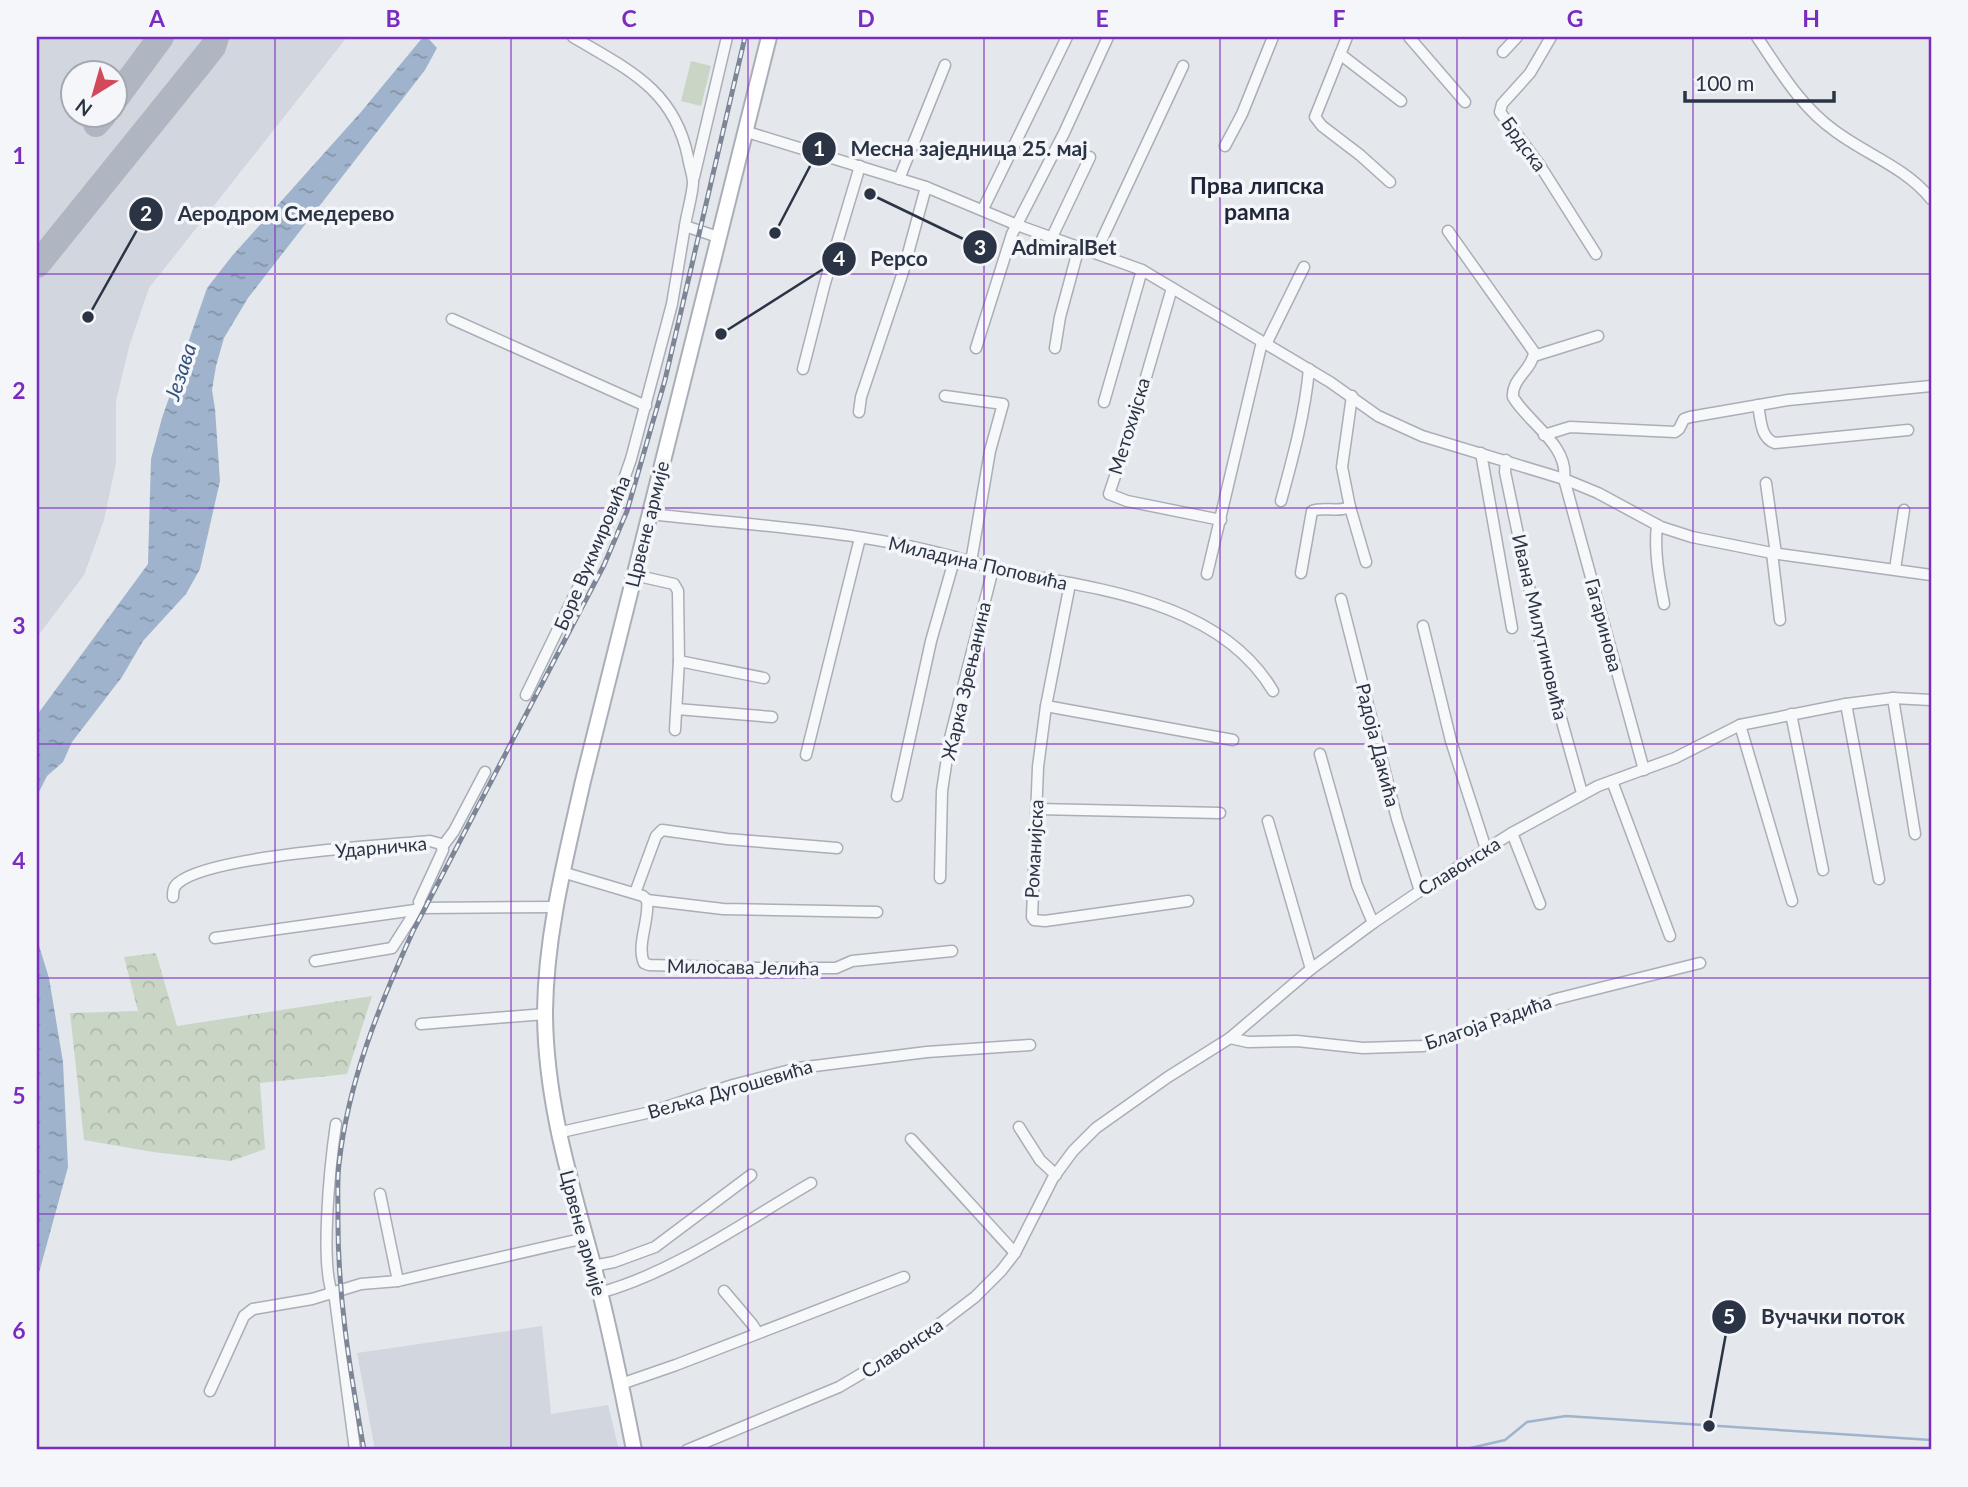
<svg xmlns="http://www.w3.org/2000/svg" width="1968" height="1487" viewBox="0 0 1968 1487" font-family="Lato,sans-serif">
<defs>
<pattern id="forest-crowns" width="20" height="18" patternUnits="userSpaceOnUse" patternTransform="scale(1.75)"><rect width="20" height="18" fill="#c9d6c5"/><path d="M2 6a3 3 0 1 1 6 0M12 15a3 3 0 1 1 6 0" fill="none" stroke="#adb8ab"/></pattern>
<pattern id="water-ripples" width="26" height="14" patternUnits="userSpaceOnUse" patternTransform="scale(1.75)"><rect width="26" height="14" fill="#9fb4cc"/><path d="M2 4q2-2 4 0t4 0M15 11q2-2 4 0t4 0" fill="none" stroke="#8293a7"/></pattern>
</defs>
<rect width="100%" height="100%" fill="#e4e7ec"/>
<g fill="#d2d6de" fill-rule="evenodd">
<path d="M 37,37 L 347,37 L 149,288 L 129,347 L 116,401 L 116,463 L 104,520 L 84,575 L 37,637 ZM 74,74 L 116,74 L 116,116 L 74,116 Z"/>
<polygon points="542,1326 551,1414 608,1405 619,1450 375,1450 357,1353"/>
</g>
<polygon fill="url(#forest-crowns)" points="156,953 177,1026 372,996 347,1074 260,1083 265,1149 231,1161 153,1152 84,1140 70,1013 138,1011 124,957"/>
<polygon fill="#c9d6c5" points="691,61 711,66 701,106 681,101"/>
<g fill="url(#water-ripples)">
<polygon points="423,37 427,37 437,48 425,70 248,298 224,338 216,366 212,390 215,409 220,481 200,569 186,594 143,641 122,677 72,742 63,762 47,776 37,796 37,715 148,564 151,459 162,418 207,288 232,256 361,112"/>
<polygon points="37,939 49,978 63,1062 68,1167 37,1280"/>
</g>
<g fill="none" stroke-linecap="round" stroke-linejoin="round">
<polyline stroke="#9fb4cc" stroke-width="2.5" points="1462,1450 1505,1440 1527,1422 1566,1416 1931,1440"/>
<g stroke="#b0b6c1" stroke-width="26">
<polyline points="116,98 161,37"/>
<polyline points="96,124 103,116"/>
<polyline points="37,265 201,62 213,47 216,37"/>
</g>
<g stroke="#a9aeb7" stroke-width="13">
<g id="minor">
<path d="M 573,37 C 627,69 674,89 688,157 C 689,165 693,175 693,183 C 692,197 687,212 685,226 L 718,237"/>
<polyline points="1347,37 1315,117 1322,126 1360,155 1390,182"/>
<polyline points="1409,37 1465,102"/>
<polyline points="1551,37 1530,73 1502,104 1500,112 1539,164 1596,254"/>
<path d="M 1757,37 C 1780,71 1801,107 1835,131 C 1867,155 1905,167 1931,199"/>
<polyline points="1503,52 1517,37"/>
<polyline points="1340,54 1401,101"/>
<polyline points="744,131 926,187 1017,225 1142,270 1330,382 1378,416 1422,436 1564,479 1598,493 1661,527 1692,537 1772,553 1931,575"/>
<polyline points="1225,146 1242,114 1273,37"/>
<polyline points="694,177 727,37"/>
<polyline points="899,179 945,65"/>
<polyline points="983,209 1067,37"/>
<path d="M 1448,231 L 1534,352 C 1533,369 1511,379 1513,397 C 1528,423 1569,445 1564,479 L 1644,770"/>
<polyline points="1052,237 1090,157"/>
<polyline points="1096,252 1183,66"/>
<polyline points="1172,288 1130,432 1109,494 1127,501 1221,520"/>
<polyline points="452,319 646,406"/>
<polyline points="1266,344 1304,267"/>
<polyline points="976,348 1012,234 1064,133 1108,37"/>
<polyline points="1055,348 1060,317 1079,247"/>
<polyline points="1534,356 1598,336"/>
<polyline points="803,369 825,283 860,166"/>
<polyline points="945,396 1003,404 990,451 971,562"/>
<polyline points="1352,396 1342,467 1350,507 1366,562"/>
<polyline points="1104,402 1142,270"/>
<path d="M 1758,405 C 1761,419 1760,438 1775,443 L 1908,430"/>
<polyline points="859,412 861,397 903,272 926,187"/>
<polyline points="1544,435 1570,427 1675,432 1679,429 1684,419 1690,417 1788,400 1931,386"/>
<polyline points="1481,453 1512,628"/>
<polyline points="1506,460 1505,472 1543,654 1582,793"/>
<polyline points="1766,483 1776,554"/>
<path d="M 1281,501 C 1293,457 1305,414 1309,369"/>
<path d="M 650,514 C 764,527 884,531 993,569 C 1090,588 1218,598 1273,691"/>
<path d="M 1657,525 C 1654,551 1659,578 1664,604"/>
<polyline points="1772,553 1780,620"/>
<polyline points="1895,569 1904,510"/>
<path d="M 1301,573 L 1312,511 C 1324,506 1337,513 1350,507"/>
<polyline points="1207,574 1262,342"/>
<polyline points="634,575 674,584 678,591 679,661 675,730"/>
<polyline points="1070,584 1046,706 1038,767 1032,917 1034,920 1045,921 1188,901"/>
<polyline points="1341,599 1397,819 1420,891"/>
<polyline points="1423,626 1451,741 1486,849"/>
<polyline points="679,661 764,678"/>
<polyline points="526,695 593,557 610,519 631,459 672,304 685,226"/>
<polyline points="1893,698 1915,834"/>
<polyline points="1846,704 1879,879"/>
<polyline points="1046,706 1233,740"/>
<polyline points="677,709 772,717"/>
<polyline points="1791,714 1823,870"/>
<polyline points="1740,725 1792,901"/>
<polyline points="1320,754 1357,885 1373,923"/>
<polyline points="806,755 860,538"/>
<polyline points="1612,781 1670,936"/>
<polyline points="897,796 931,641 955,557"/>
<polyline points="1037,809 1220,813"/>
<polyline points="1268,821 1311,969"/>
<polyline points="1512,833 1540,904"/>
<polyline points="442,847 454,831 485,772"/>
<path d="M 562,872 L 643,896 L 647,900 C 650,919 636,945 644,963 L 649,965 L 757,968 L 836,968 L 852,961 L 952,951"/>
<polyline points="940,878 942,791 950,738 993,569"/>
<polyline points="635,893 656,836 662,830 727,839 837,848"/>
<path d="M 173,897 C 173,892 173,887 178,883 C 211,855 381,846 430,841 L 441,844 L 443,850 L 419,902 L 421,908 L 555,907"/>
<polyline points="647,900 723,909 877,912"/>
<polyline points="215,938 415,910"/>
<polyline points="315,961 392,948 417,909"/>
<polyline points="421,1024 545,1014"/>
<polyline points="1230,1038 1248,1042 1297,1041 1363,1048 1423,1046 1556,999 1700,963"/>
<path d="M 336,1124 C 331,1158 318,1273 335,1299 L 355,1450"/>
<polyline points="1019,1127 1040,1160 1056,1175"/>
<polyline points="557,1133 651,1112 733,1085 798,1068 927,1052 1030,1045"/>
<polyline points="911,1139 1015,1253"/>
<polyline points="380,1194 398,1281"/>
<polyline points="593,1266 614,1262 655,1247 751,1175"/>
<polyline points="724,1291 752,1324 758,1333"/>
<path d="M 599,1293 C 673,1273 744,1222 811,1183"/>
<polyline points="621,1384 676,1365 904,1277"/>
<polyline points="210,1391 244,1316 253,1309 312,1299 361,1284 398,1281 585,1238"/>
<polyline points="687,1450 839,1387 920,1339 975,1297 1001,1271 1015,1253 1053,1178 1073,1151 1096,1128 1168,1077 1230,1038 1311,969 1373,923 1420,891 1512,833 1598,786 1675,758 1740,725 1846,704 1893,698 1931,700"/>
</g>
</g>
<g stroke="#a9aeb7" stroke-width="18">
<path id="secondary" d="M 634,1450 C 622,1388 609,1326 593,1264 C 570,1180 545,1099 545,1011 C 546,932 566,857 583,781 L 769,37"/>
</g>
<use href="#minor" stroke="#f7f8fa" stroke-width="10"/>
<use href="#secondary" stroke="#fff" stroke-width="14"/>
<g stroke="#7d8696" stroke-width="5">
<path id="rail" d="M 364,1450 C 350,1371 337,1293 338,1212 C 338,1196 337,1180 339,1164 C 348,1082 379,1006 413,931 L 604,565 L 627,511 L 665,380 L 745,37"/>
</g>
<use href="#rail" stroke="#f4f6f9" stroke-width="2.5" stroke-dasharray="8" stroke-linecap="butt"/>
</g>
<path fill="none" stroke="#7b2cbf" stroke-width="2" stroke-opacity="0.55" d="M 275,37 L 275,1450M 511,37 L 511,1450M 748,37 L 748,1450M 984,37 L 984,1450M 1220,37 L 1220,1450M 1457,37 L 1457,1450M 1693,37 L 1693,1450M 37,274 L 1931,274M 37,508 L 1931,508M 37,744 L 1931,744M 37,978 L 1931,978M 37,1214 L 1931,1214"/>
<g text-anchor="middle" stroke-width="7" stroke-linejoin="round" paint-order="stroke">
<g font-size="19" fill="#2b3445" stroke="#f4f6f9">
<text transform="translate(1524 144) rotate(54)" y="7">Брдска</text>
<text transform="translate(1129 426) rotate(-73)" y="7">Метохијска</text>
<text transform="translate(647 524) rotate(-76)" y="7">Црвене армије</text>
<text transform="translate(592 553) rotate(-67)" y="7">Боре Вукмировића</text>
<text transform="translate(978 563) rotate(13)" y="7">Миладина Поповића</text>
<text transform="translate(1604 625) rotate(75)" y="7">Гагаринова</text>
<text transform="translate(1540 627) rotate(77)" y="7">Ивана Милутиновића</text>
<text transform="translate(966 681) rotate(-77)" y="7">Жарка Зрењанина</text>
<text transform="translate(1378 745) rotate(76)" y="7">Радоја Дакића</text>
<text transform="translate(381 847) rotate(-5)" y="7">Ударничка</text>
<text transform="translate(1034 849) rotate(-87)" y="7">Романијска</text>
<text transform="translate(1459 866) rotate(-32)" y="7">Славонска</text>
<text transform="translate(743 967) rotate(1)" y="7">Милосава Јелића</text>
<text transform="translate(1488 1022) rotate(-19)" y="7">Благоја Радића</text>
<text transform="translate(730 1089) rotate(-16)" y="7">Вељка Дугошевића</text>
<text transform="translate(583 1233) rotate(75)" y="7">Црвене армије</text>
<text transform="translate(902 1348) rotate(-33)" y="7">Славонска</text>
</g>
<g font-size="21" font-style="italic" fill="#34527a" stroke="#f4f6f9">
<text transform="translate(181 372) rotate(-72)" y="7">Језава</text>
</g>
<g font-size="23" font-weight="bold" fill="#1d2536" stroke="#f4f6f9">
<text x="1257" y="194">Прва липска<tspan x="1257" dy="26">рампа</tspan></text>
</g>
</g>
<path fill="none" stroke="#2b3445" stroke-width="2.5" d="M775 233L819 149M88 317L146 214M870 194L980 247M721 334L839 259M1709 1426L1729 1317"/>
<g fill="#2b3445" stroke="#f4f6f9" stroke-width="2.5">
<circle cx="775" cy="233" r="7"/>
<circle cx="88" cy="317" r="7"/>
<circle cx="870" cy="194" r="7"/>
<circle cx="721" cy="334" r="7"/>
<circle cx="1709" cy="1426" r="7"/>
<circle cx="819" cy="149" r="18"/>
<circle cx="146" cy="214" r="18"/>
<circle cx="980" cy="247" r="18"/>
<circle cx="839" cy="259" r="18"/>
<circle cx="1729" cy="1317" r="18"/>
</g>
<g font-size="21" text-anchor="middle" font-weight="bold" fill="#fff">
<text x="819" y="156">1</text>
<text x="146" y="221">2</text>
<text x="980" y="255">3</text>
<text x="839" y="266">4</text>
<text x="1729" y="1324">5</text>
</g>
<g font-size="21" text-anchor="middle" font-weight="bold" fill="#2b3445" stroke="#f4f6f9" stroke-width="7" stroke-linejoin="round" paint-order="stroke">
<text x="969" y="156">Месна заједница 25. мај</text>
<text x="286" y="221">Аеродром Смедерево</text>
<text x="1064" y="255">AdmiralBet</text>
<text x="899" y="266">Pepco</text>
<text x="1833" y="1324">Вучачки поток</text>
</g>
<rect width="1968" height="1487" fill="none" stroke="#f4f6f9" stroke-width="77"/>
<g transform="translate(94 94) rotate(217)"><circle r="33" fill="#f4f6f9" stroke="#a4a8b1" stroke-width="2"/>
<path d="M0-5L12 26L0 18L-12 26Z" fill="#d1495b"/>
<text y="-10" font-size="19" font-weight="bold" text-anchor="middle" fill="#2b3445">N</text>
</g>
<path d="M1685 91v10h149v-10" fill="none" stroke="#2b3445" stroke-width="3.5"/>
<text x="1695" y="91" font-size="21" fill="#2b3445" stroke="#f4f6f9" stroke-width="5" paint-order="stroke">100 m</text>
<rect x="38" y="38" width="1892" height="1410" fill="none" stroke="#7b2cbf" stroke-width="2.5"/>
<g font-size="23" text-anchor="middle" font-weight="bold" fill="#7b2cbf">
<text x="157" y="27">A</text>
<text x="393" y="27">B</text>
<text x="629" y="27">C</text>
<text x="866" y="27">D</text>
<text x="1102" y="27">E</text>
<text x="1339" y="27">F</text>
<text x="1575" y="27">G</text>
<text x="1811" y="27">H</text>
<text x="19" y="164">1</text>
<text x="19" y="399">2</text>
<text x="19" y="634">3</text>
<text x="19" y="869">4</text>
<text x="19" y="1104">5</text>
<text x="19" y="1339">6</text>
</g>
</svg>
